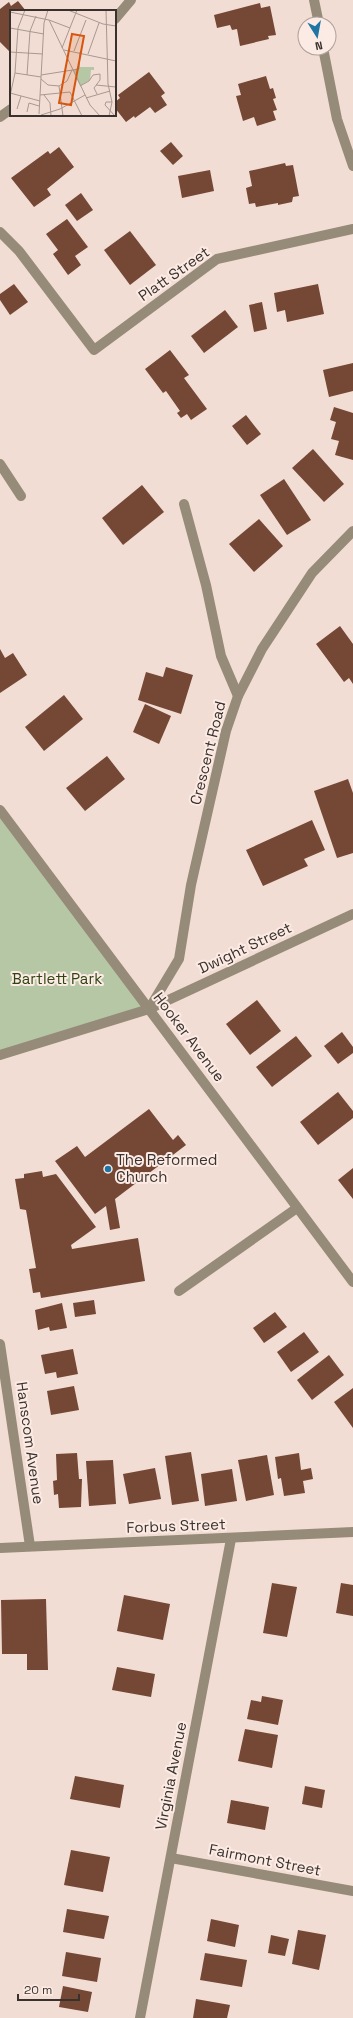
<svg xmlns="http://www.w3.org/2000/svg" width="353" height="2018" viewBox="0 0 353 2018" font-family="'Space Grotesk',sans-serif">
<rect width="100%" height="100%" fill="#f2ddd4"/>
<polygon fill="#b6c7a5" points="0,810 149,1009 0,1055"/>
<g fill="#754735">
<polygon points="18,1 26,11 11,11 11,53 0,42 0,9 9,2 11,6"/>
<polygon points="260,3 261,8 270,6 276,35 268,36 269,39 240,46 237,29 232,30 230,25 217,28 214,15"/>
<polygon points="149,72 165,93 161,96 167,105 155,113 150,107 135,118 134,116 126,122 115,108 115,102 120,98 118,95"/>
<polygon points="266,76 270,89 273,88 276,98 273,99 277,110 273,111 276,120 257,126 254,117 243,121 236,96 241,95 238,84"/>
<polygon points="171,142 183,156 173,165 160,151"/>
<polygon points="59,147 74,167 47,189 51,195 34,207 11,178 48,151 50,154"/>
<polygon points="285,163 286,166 293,165 299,196 293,197 292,202 278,205 278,203 256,207 255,203 249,204 246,188 252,186 249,171"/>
<polygon points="210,170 214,191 182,198 178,176"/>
<polygon points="81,193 93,210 77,221 65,205"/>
<polygon points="67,219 88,247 75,256 81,265 68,275 53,254 58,250 46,234"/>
<polygon points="130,231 156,265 130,285 104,250"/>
<polygon points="14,284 28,302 10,315 0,300 0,294"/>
<polygon points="318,284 324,314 287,322 285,310 277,312 274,293"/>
<polygon points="262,302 267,329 254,332 249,305"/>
<polygon points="225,310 238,327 204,353 191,336"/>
<polygon points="170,350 189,375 184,378 207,409 191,420 187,414 181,418 177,413 180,411 166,391 163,393 145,369"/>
<polygon points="353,363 353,391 329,397 323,370"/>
<polygon points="334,407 353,413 353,460 335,455 339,441 331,439 336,422 330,420"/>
<polygon points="246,415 261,434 247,445 232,426"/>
<polygon points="313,449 344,484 324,502 292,468"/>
<polygon points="284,479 311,520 287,535 260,495"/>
<polygon points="142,485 164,512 123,545 102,518"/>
<polygon points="259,519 283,546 254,572 229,544"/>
<polygon points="340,626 353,644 353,684 349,678 344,682 316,644"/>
<polygon points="0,649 5,658 13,653 27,675 0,693"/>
<polygon points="166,667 193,675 181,714 138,700 146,672 163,677"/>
<polygon points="64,695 83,719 44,751 25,727"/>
<polygon points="145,704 171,716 159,744 133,732"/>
<polygon points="107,756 125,779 85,811 66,788"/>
<polygon points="348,779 353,793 353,853 337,858 314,791"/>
<polygon points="312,820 325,850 304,859 308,866 263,886 246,850"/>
<polygon points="257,1000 281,1031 250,1055 226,1024"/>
<polygon points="342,1032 353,1047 353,1053 338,1064 324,1046"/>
<polygon points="296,1036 312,1056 272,1087 256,1067"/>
<polygon points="338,1092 353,1111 353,1118 318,1145 300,1122"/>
<polygon points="149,1109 173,1140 178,1135 186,1145 115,1199 120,1228 110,1230 106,1206 95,1214 55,1161 77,1146 85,1157"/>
<polygon points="353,1168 353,1199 338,1180"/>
<polygon points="42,1171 43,1177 56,1174 96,1227 71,1245 72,1249 138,1238 145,1281 41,1298 40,1292 33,1293 29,1269 36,1268 26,1210 20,1209 15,1179 24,1178 24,1174"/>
<polygon points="94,1300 96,1314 75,1317 73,1303"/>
<polygon points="62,1303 67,1328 50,1331 49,1327 38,1330 35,1310"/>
<polygon points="275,1312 287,1327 264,1343 253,1328"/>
<polygon points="304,1332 319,1352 291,1372 277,1352"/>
<polygon points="73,1349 78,1374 57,1378 56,1372 45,1374 41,1355"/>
<polygon points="329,1355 344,1375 312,1400 297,1380"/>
<polygon points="74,1386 79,1410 51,1415 47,1391"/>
<polygon points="353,1388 353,1428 334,1402"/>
<polygon points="191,1452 199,1501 172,1505 165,1456"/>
<polygon points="77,1453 79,1479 82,1479 81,1507 59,1508 58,1494 54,1495 53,1481 57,1480 56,1454"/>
<polygon points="299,1453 301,1470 311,1468 313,1479 303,1481 305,1493 284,1496 281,1478 278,1479 275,1457"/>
<polygon points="267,1455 274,1495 246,1501 238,1460"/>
<polygon points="113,1460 116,1504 89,1506 86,1461"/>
<polygon points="155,1468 161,1499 129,1504 123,1474"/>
<polygon points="232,1469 237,1501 205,1506 201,1474"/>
<polygon points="272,1583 297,1587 287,1637 263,1633"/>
<polygon points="341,1583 353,1585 353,1616 336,1613"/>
<polygon points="124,1595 170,1604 163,1640 117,1631"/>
<polygon points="46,1599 48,1670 27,1670 27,1654 2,1654 1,1600"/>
<polygon points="117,1667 155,1674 151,1697 112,1690"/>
<polygon points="262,1696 283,1700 278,1725 247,1719 251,1700 261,1702"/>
<polygon points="245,1729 278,1735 272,1768 238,1761"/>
<polygon points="75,1776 124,1785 120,1808 70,1799"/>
<polygon points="305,1786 325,1790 322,1808 302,1804"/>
<polygon points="231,1800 269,1807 265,1830 227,1823"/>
<polygon points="71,1850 110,1857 103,1892 64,1885"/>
<polygon points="67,1909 109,1916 104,1939 63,1932"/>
<polygon points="211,1919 239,1925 235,1947 207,1941"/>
<polygon points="298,1930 326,1935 319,1970 292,1964"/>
<polygon points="271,1935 289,1939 285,1956 268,1953"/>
<polygon points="66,1952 101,1958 97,1982 62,1976"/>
<polygon points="205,1953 247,1960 242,1987 200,1980"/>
<polygon points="63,1986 92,1992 88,2012 59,2007"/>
<polygon points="196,1999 230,2005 227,2018 193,2018"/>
</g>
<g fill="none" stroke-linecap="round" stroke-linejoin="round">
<g stroke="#968b78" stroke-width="10">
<polyline points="314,0 319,24"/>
<polyline points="115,19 131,0"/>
<polyline points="323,48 337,119 353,166"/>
<polyline points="0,117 11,109"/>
<polyline points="0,232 19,251 94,350 217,259 353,229"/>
<polyline points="0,464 21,496"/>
<polyline points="184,504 206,585 221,656 238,696"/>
<polyline points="0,810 353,1282"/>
<polyline points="149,1009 179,959 191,885 226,731 238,696 262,649 312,573 353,531"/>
<polyline points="0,1055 149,1009 353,914"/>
<polyline points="179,1291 297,1208"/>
<polyline points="0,1344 30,1546"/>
<polyline points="0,1548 353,1532"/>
<polyline points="171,1858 353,1891"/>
<polyline points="140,2018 231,1539"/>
</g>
</g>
<circle fill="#1e75a4" stroke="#fcebe4" stroke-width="1.5" cx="108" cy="1169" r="4"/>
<g text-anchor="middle" stroke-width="4" stroke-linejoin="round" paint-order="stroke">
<g font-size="15" fill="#39312d" stroke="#fcebe4">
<text transform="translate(174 274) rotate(-35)" y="5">Platt Street</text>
<text transform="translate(208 753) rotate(-76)" y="5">Crescent Road</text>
<text transform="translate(245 948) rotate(-25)" y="5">Dwight Street</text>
<text transform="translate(189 1037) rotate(53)" y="5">Hooker Avenue</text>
<text transform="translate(30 1443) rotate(82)" y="5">Hanscom Avenue</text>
<text transform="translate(176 1526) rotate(-2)" y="5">Forbus Street</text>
<text transform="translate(171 1776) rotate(-79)" y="5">Virginia Avenue</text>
<text transform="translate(265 1860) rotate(11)" y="5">Fairmont Street</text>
</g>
<g font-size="15" fill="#2d4310" stroke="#fcebe4">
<text x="57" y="984">Bartlett Park</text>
</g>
<g font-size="15" fill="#39312d" stroke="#fcebe4" text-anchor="start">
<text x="116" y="1165">The Reformed<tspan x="116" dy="17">Church</tspan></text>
</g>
</g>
<g transform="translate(10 10)">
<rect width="106" height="106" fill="#f2ddd4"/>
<path d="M 70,57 L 84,57 L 84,60 L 81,60 L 80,70 L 70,76 L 63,60 Z" fill="#b6c7a5"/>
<path fill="none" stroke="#a89891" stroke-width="1" d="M 58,0 L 93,14 L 106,16M 96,0 L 98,74 L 102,92 L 99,106M 0,2 L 39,10 L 80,95 L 90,106M 39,10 L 60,18M 0,18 L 34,24M 52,38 L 67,0M 54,40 L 106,51M 64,41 L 76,10M 0,42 L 33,44M 78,44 L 89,13M 5,63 L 31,67M 17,65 L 20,21 L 26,6M 31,65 L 69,59 L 70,42M 31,69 L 38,75 L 49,76 L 57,71 L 62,60M 86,75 L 106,77M 49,76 L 53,106M 70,76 L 79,71 L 83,65 L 90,64 L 90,70 L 84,78 L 87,84M 0,83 L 30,91M 30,85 L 60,82 L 72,106M 34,85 L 40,93 L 41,106M 0,86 L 5,63 L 8,18 L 15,0M 76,88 L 100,81M 102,92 L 96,92 L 95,95 L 105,106M 7,99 L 11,86M 17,102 L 19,93 L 29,96M 29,104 L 34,13 L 38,0M 31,105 L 50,99 L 75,85"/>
<path fill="#d6550f" fill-opacity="0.15" stroke="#d6550f" stroke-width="2" d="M 62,24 L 74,26 L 61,95 L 49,93 Z"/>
<rect width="106" height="106" fill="none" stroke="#39312d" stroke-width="2"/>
</g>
<g transform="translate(317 36) rotate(169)"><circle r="19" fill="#fcebe4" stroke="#aea19b"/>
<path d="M0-3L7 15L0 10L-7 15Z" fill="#1e75a4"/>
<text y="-6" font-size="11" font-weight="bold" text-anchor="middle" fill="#39312d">N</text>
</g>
<path d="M18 1994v6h61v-6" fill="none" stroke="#39312d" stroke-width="2"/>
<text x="24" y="1994" font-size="12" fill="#39312d" stroke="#fcebe4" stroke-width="3" paint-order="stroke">20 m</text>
</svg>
